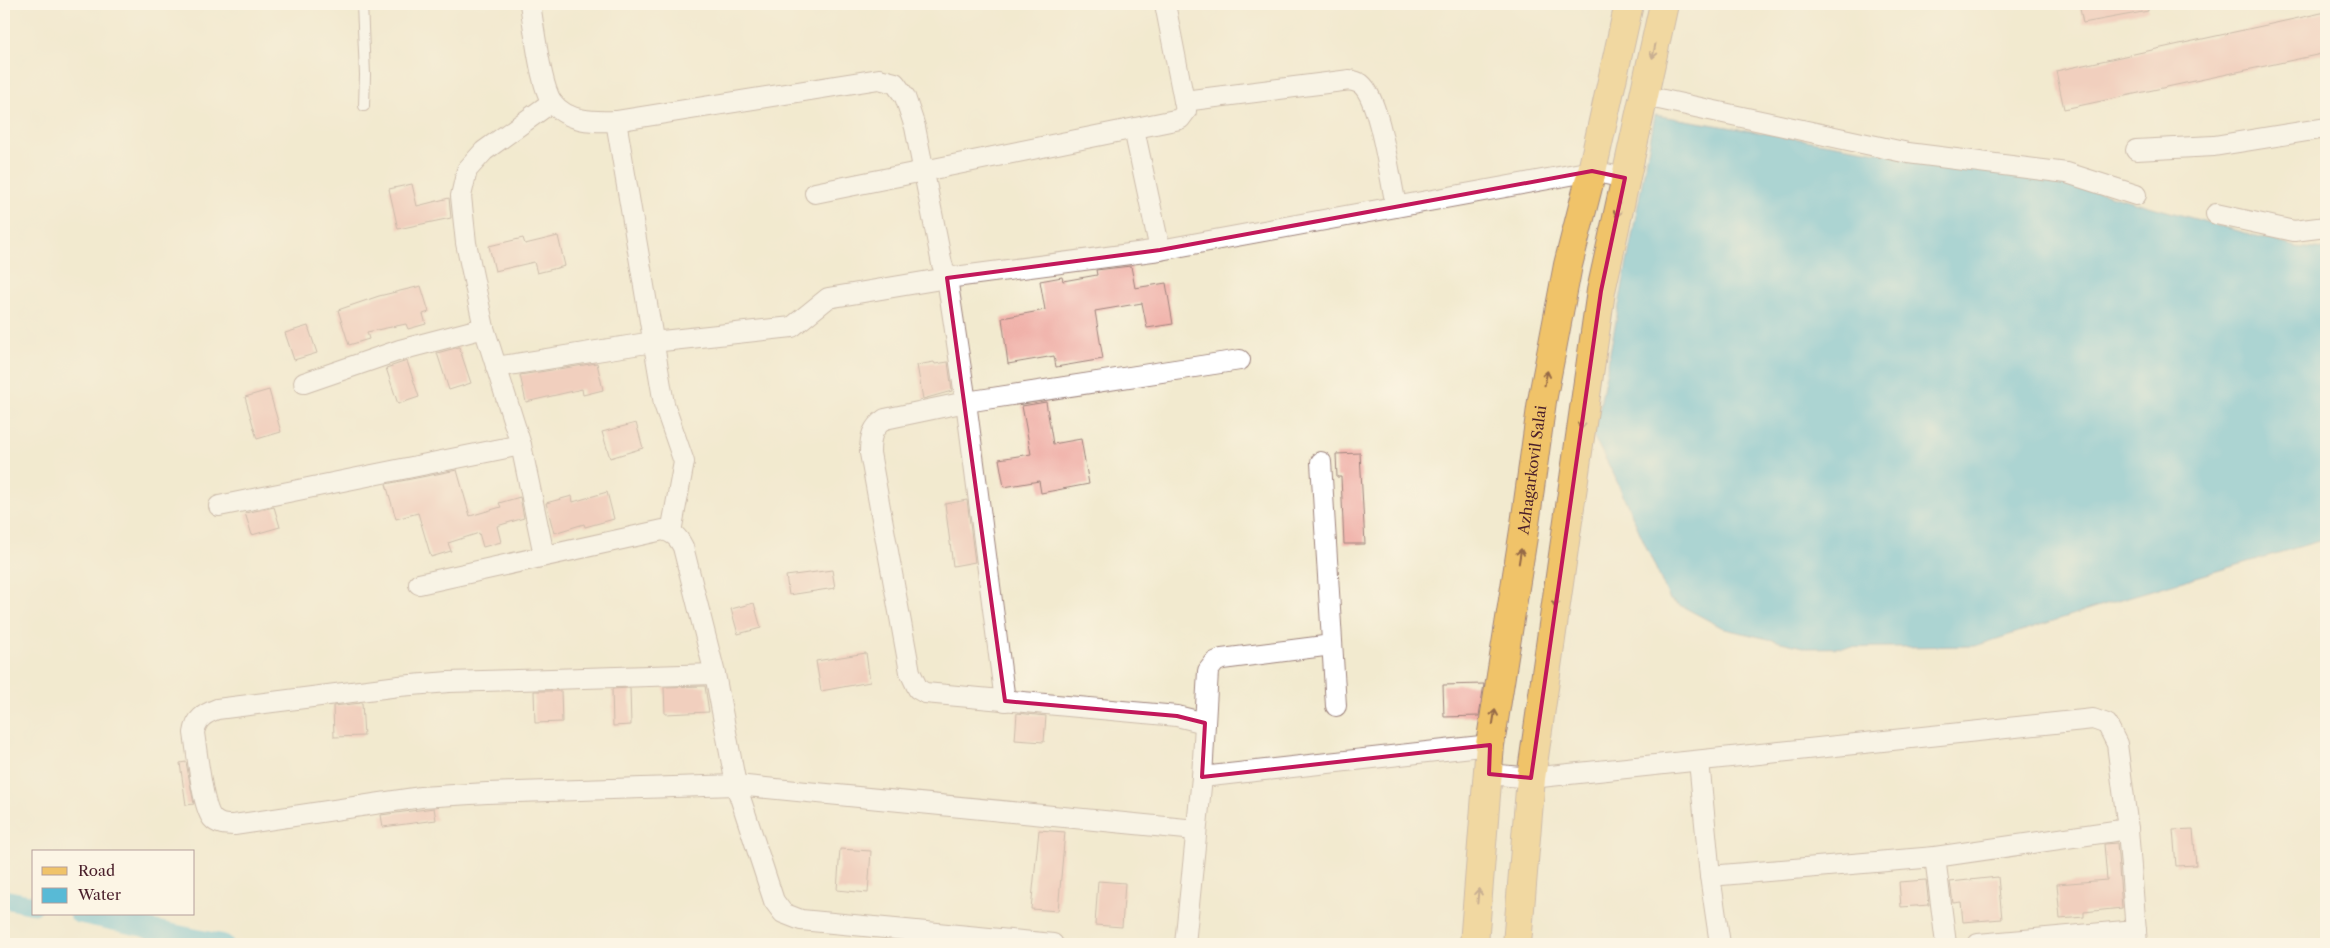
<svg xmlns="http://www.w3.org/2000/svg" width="2330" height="948" viewBox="0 0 2330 948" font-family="'Libre Caslon Text',serif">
<rect width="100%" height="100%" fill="#fcf5e5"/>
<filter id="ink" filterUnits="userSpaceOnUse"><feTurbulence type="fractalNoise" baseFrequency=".02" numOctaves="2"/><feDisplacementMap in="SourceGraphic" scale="10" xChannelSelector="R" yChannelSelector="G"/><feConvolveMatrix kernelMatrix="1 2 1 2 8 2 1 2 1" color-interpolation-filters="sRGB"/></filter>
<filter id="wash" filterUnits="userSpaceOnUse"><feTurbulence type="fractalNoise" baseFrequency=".0096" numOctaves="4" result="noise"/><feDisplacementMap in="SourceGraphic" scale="20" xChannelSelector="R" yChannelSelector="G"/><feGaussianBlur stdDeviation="1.12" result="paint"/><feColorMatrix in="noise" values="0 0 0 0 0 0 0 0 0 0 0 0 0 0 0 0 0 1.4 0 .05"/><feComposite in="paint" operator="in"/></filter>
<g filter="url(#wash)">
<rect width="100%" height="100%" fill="#f2eacf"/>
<polygon fill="#58bad6" stroke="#516c80" points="1655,115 2070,184 2296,247 2326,250 2326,539 2128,597 1975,646 1807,648 1725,629 1670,600 1614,475 1594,437"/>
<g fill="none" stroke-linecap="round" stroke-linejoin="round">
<g stroke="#58bad6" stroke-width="19">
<polyline points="4,899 34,905"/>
<polyline points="79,914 224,944"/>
</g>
</g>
<g id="blocks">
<g fill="#f0b0a9">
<polygon points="2079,4 2147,4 2148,11 2083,23"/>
<polygon points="2326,12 2326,53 2064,109 2056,71"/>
<polygon points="412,184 417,206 449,198 451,218 398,229 389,189"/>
<polygon points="558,236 565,266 537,273 534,262 495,271 489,246 523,238 525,244"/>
<polygon points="1131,266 1135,288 1166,283 1173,324 1147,328 1142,303 1095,311 1103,359 1056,367 1054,356 1008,364 1002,318 1045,310 1040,281 1062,277 1063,281 1097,275 1096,270"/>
<polygon points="421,286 429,312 423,314 426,324 408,329 406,324 367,332 369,339 349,345 338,310 379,296"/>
<polygon points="308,326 317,353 294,360 285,333"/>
<polygon points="459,347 471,383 449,390 437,353"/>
<polygon points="407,361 419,397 398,404 386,368"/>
<polygon points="934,362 935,364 948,362 952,391 923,399 917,365"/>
<polygon points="597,363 603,390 583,395 582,389 526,402 520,375"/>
<polygon points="269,390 281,432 257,439 245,397"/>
<polygon points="1046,402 1053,444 1081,439 1089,484 1041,493 1039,481 1004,487 999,459 1031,454 1022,406"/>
<polygon points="636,423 643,448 610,458 602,432"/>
<polygon points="1360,453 1365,544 1344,544 1341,477 1337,477 1336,454"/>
<polygon points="457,470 470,516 501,507 499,503 520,497 524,518 497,526 501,542 483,547 479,533 448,543 451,551 431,557 418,513 396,519 386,484"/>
<polygon points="607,492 614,519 585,527 584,524 554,533 546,503 572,496 573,502"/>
<polygon points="967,500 975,562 953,566 945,504"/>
<polygon points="274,507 280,527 252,535 245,513"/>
<polygon points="832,570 835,588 789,595 786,576"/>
<polygon points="754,603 761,628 738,634 731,609"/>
<polygon points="866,653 870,682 821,691 816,661"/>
<polygon points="1484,684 1479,716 1444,717 1443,685"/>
<polygon points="705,686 709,712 665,714 664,687"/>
<polygon points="630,688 631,725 613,726 612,689"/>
<polygon points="534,691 561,691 562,722 535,723"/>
<polygon points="362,703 364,736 334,737 333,706"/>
<polygon points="1017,713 1046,716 1044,742 1015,740"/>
<polygon points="186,762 194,804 186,805 180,763"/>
<polygon points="434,808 436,820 383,827 381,815"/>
<polygon points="2193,829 2196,865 2176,866 2173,830"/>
<polygon points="1039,830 1065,832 1058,911 1031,909"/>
<polygon points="2117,843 2122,908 2084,912 2084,917 2060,919 2057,884 2107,880 2104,844"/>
<polygon points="840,849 871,851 868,893 837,890"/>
<polygon points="1998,877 2002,919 1963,922 1961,902 1953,903 1950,882"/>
<polygon points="1926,880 1929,905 1901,907 1899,882"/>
<polygon points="1098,881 1125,883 1122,927 1095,925"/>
</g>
</g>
</g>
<g filter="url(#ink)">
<use href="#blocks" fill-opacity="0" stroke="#9e847d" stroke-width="1"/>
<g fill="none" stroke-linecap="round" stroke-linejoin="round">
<g stroke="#9e847d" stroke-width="12">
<polyline id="lane" points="362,4 365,75 364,106"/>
</g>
<g stroke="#9e847d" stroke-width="22">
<g id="street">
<path d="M 530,4 C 534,26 540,85 552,102 C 567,122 594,122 616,121 L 879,79 L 895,83 L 905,97 L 915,127 L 942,264 L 947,278 L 966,402 L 1005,701"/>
<polyline points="1645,96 1908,153 2067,173 2136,195"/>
<path d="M 1184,101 L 1350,80 C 1353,81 1358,82 1361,84 C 1380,99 1390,180 1396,205"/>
<polyline points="616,121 664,404 684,462 671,532"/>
<polyline points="1134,129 1160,250"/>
<polyline points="2136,150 2214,146 2326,128"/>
<polyline points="815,193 1180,119 1186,111 1165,4"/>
<polyline points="2216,214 2294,231 2326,227"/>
<polyline points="496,367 653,342 792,327 828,298 947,278 1160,250 1592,171 1625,178"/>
<polyline points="304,383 400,350 484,328"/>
<polyline points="1321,462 1336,706"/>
<polyline points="219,506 521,445"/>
<polyline points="544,555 521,445 484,328 466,243 461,196 467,170 484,151 552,102"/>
<path d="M 419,584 L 663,530 C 674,533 678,537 683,547 L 715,674 L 736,785 L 774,901 L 783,913 L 801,920 L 1053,944"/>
<path d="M 715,674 L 449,682 L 399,686 L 217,709 C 204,714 196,719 194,733 C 197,752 202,805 212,818 C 218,825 226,825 234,825 L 421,797 L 487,793 L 736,785 L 1196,830"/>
<path d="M 1205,723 L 1177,716 L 925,693 L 918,689 L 910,672 L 870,453 C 870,437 872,428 885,419 L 966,402 L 1240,360"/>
<polyline points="1699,761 1710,876 1720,944"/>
<polyline points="1489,774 1531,778 2093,719 2107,724 2117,744 2128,829 2137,944"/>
<polyline points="1202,777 1490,745"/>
<polyline points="1935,857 1946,944"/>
<polyline points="1710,876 1935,857 2128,829"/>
<polyline points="1185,944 1202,777 1208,671 1215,662 1222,659 1332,645"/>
<polyline points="1978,944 2136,930"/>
</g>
</g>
<g stroke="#9e847d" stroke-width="30">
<g id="primary">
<path id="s1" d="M 1474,944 L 1490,745 L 1525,524 L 1542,401 L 1568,265 L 1592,171 L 1629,4"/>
<polyline points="1517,944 1531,778 1601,291 1664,4"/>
</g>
</g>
<use href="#lane" stroke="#fff" stroke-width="10"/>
<use href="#street" stroke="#fff" stroke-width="20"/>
<use href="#primary" stroke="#f0c369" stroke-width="28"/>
</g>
<defs><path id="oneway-shaft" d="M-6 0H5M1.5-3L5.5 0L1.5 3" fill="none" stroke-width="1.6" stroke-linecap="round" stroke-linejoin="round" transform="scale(1.25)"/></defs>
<g stroke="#956947">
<use href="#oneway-shaft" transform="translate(1654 51) rotate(102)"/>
<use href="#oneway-shaft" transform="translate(1618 210) rotate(102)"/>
<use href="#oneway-shaft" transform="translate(1546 378) rotate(-79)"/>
<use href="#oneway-shaft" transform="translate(1582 422) rotate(98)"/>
<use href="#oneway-shaft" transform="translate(1520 556) rotate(-81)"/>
<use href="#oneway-shaft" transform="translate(1556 600) rotate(98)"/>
<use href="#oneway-shaft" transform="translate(1494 717) rotate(-81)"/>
<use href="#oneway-shaft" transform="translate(1478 896) rotate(-85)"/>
</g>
</g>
<path d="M0 0H2330V948H0ZM 1592,171 L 1625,178 L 1601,291 L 1531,778 L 1489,774 L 1490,745 L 1202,777 L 1205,723 L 1177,716 L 1005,701 L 947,278 L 1160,250 Z" fill="#f2eacf" fill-opacity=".55" fill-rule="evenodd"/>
<path fill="none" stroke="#c2185b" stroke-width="4" stroke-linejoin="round" d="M 1592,171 L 1625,178 L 1601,291 L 1531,778 L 1489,774 L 1490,745 L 1202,777 L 1205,723 L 1177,716 L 1005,701 L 947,278 L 1160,250 Z"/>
<g text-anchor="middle" stroke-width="5" stroke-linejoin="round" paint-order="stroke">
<g font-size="15" fill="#4a1f2b" stroke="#fcf5e5">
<text dy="5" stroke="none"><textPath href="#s1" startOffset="478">Azhagarkovil Salai</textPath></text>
</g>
</g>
<rect width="2330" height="948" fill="none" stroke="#fcf5e5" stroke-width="20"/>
<rect x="32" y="850" width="162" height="65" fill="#fcf5e5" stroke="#b59f9b"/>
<rect x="42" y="867" width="25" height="8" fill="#f0c369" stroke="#b59f9b"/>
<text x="78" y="876" font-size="15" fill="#4a1f2b">Road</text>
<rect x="42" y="888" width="25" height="15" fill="#58bad6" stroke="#b59f9b"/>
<text x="78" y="900" font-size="15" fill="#4a1f2b">Water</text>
</svg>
